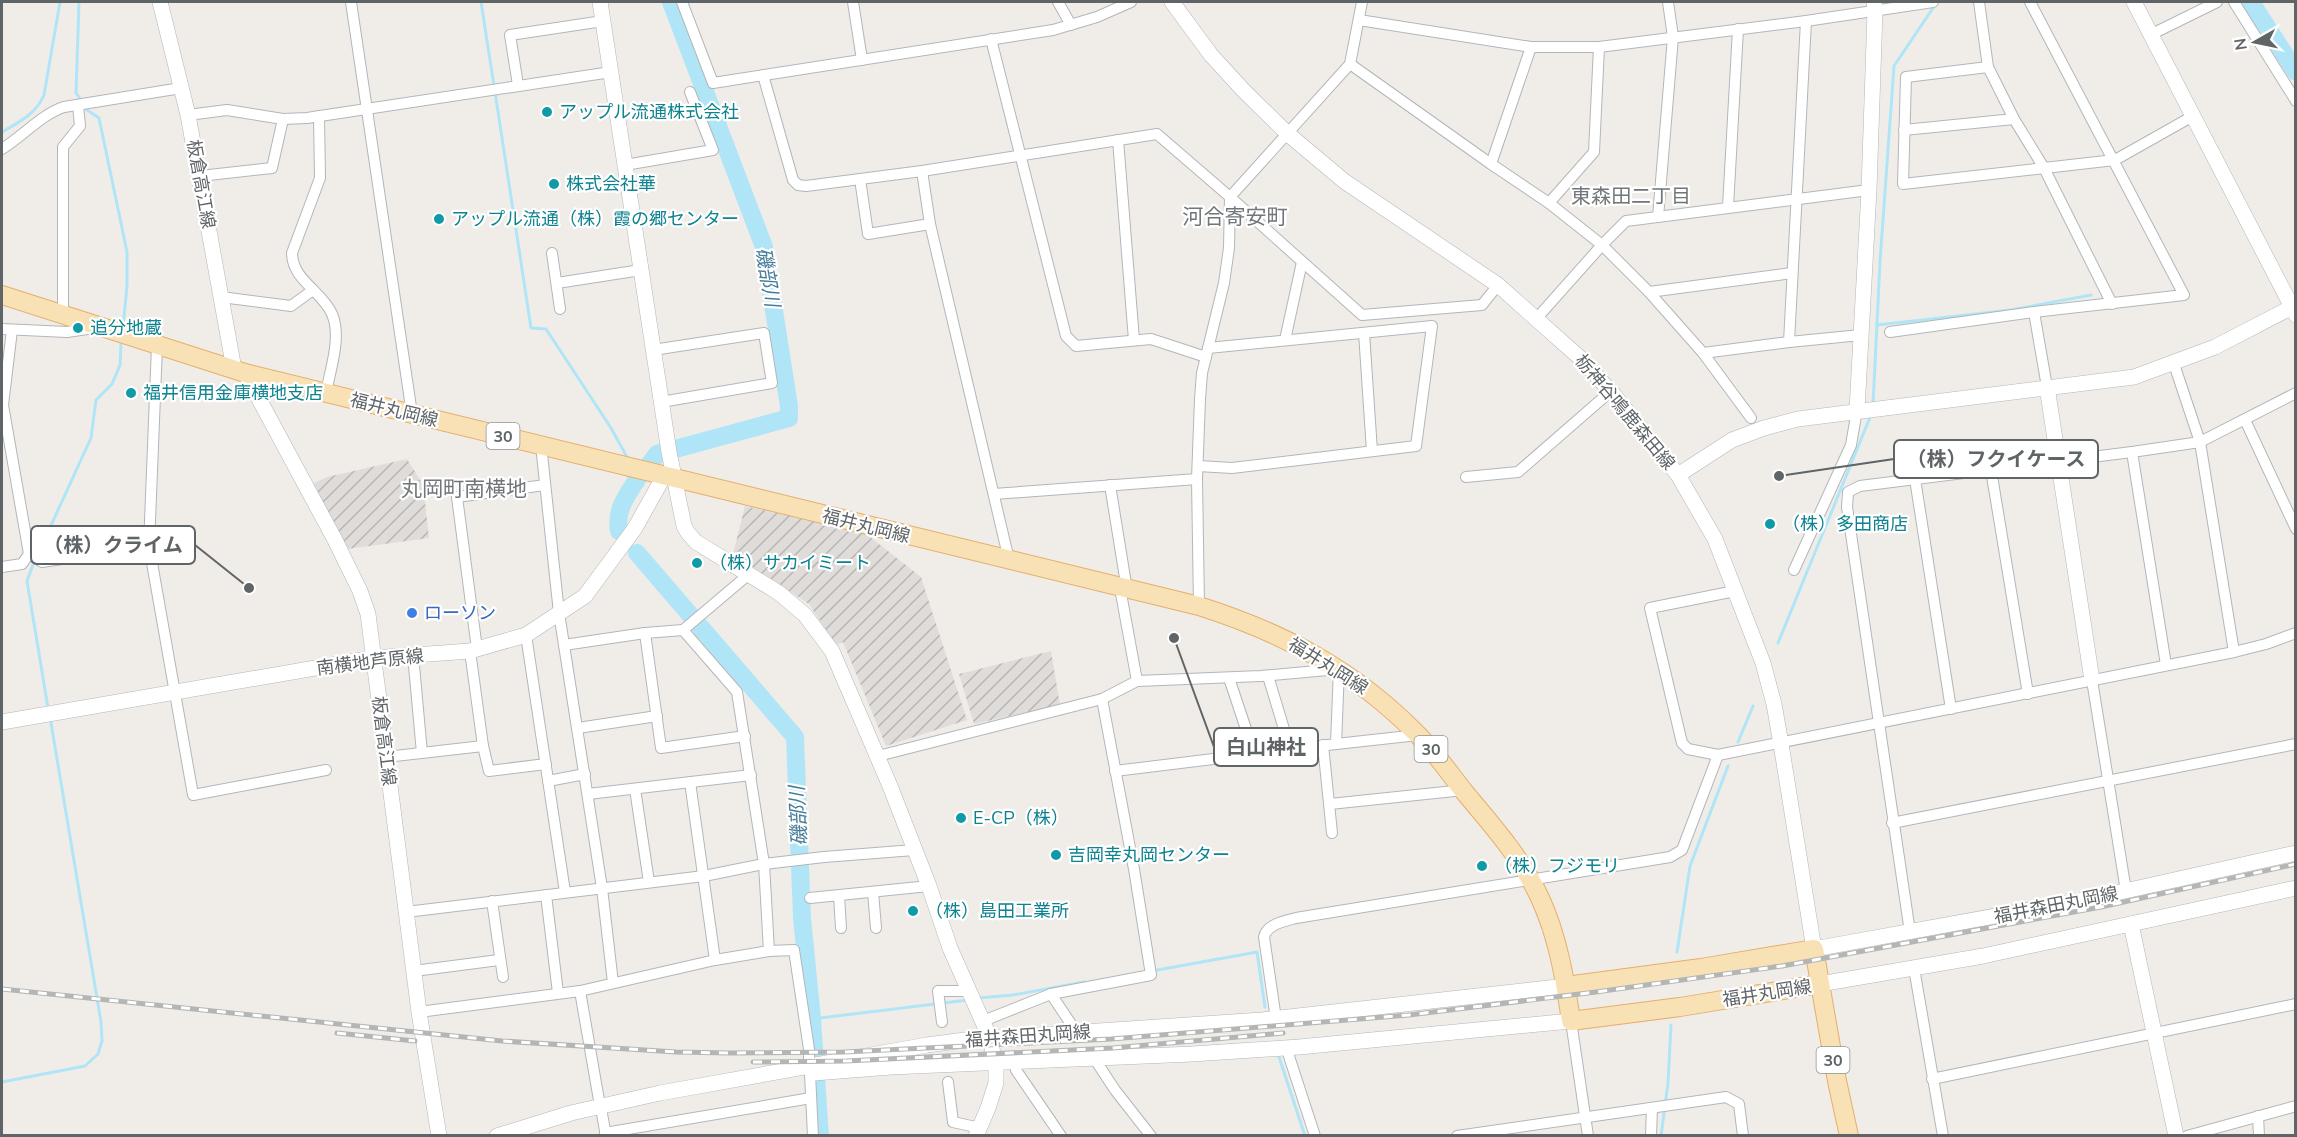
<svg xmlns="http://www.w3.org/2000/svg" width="2297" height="1137" viewBox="0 0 2297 1137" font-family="'Nunito Sans','Noto Sans JP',sans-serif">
<defs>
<pattern id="industrial-furrows" width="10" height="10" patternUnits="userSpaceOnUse" patternTransform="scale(1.5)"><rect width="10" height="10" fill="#dfdcda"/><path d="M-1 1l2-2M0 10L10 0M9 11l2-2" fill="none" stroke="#b8b6b5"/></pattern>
</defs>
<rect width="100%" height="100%" fill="#f0ede8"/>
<g fill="url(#industrial-furrows)">
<polygon points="407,459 427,491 424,493 429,538 347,549 310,485 327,477"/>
<polygon points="745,506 865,533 921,577 967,720 886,746 843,642 836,645 809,604 733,554"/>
<polygon points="1051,651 1060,705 974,724 959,674"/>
</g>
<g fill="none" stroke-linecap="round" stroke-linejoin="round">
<g stroke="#b0e5f8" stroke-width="3">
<polyline points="79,2 76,93 81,100"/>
<polyline points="481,2 494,86"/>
<polyline points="495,92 531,328 546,329 611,428 628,459"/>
<polyline points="84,106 87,110 99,118 127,252 127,286 123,326"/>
<path d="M 2,132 C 19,122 36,114 44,95 L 60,2"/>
<polyline points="1877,325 2011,310 2091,295"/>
<polyline points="1873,405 1880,262 1894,66 1935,5"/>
<polyline points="37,556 91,438 96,400 112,384 120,365 121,344"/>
<polyline points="34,562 27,581 48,708"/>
<polyline points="1778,643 1871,415"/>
<polyline points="1738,742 1753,706"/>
<polyline points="1677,952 1690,866 1728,766"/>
<polyline points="1152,971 1257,952 1265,1007"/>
<polyline points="978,998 1013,995 1084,982"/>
<polyline points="812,1019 968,1000"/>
<polyline points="1279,1057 1305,1136"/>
<polyline points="2,1082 85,1066 98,1054 102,1041 101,1022 50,717"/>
<polyline points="1661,1136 1668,1083 1671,1025"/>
</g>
<g stroke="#b0e5f8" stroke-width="18">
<polyline points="2251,2 2296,72"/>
<polyline points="649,465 657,454 789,418 789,406 764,247 671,2"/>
<path d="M 619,531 C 615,510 627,495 638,478"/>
<polyline points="637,553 795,737 802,918 812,1019 820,1136"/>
</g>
<g stroke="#b3b6b9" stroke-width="12">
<g id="street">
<polyline points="351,2 412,414"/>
<polyline points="682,2 713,83 1053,30 1097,17 1131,2"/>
<polyline points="853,2 862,60"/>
<polyline points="1058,2 1071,25"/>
<polyline points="1979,2 1988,67 2014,119 2044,168 2112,304"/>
<polyline points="2234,2 2296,101"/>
<polyline points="1359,20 1531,47 1599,47 1806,21 1933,2"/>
<polyline points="2150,35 2217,2"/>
<polyline points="991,39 1066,336 1076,346 1151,339 1206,357"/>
<polyline points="1350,64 1491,164 1549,203 1602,245 1649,292 1703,353 1789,342 1806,21"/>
<polyline points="1988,67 1906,77 1903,184 2115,160 2193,116"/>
<polyline points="763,75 793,180 798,185 806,186 922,171 1157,134 1230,197 1362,315 1482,305 1498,285"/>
<polyline points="518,85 510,35 603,21"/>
<polyline points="188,115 227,110 283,119 307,118 611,72"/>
<path d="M 319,116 L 320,178 L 292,253 C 292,280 322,291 332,314 C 342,337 330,370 326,393"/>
<polyline points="1904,130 2014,119"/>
<polyline points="1118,140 1134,340"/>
<path d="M 2,149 C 23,136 42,114 64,107 L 181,88"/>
<polyline points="1491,164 1531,47"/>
<polyline points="625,165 713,150 690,92"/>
<polyline points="922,171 930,224 1009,560"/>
<polyline points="200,176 272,168 283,119"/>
<polyline points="860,179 868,234 930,224"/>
<polyline points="1549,203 1594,152 1599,47"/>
<polyline points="1728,207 1738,29"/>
<polyline points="1658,217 1673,37 1668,2"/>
<polyline points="552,253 560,309"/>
<polyline points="557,283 641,270"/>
<polyline points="1649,292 1792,273"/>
<polyline points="221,297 291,306 313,290"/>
<polyline points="2034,312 2047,387"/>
<polyline points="63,314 63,147 80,126 78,105"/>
<polyline points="1537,318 1602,245 1626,221 1869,190"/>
<polyline points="2,329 67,332 94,328"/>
<polyline points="12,330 3,405 29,554"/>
<polyline points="1890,332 2034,312 2184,295 2030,2"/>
<polyline points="1364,333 1372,451"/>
<polyline points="1285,340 1302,262"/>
<polyline points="1789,342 1861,335"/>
<polyline points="157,346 149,546 193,795 326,770"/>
<polyline points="653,350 764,333 772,383 661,402"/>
<polyline points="1703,353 1751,418"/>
<polyline points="2174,364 2200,442 2234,652"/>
<polyline points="2245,420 2296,529"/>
<polyline points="541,445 559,613 602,888 613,983"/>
<polyline points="2132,452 2166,665"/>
<polyline points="1198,466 1232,468 1416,446 1432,326 1208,348"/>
<polyline points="1991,470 2028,694"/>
<polyline points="1466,477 1518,472 1611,391"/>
<polyline points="1915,479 1951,709"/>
<polyline points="1110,485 1127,590"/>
<polyline points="994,494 1197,479"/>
<polyline points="2,567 22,564 29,554 42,562 149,546"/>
<polyline points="1794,570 1851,445 1857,410"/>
<polyline points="1735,591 1650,608 1682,743 1688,749 1718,755 2234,652 2266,644 2296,633"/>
<polyline points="1199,606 1197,479 1200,399 1202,373 1224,283 1229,248 1230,197 1350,64 1362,2"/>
<polyline points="683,630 737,692 764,864 769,951"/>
<polyline points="645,633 661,748 745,736"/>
<polyline points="526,635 565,892"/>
<polyline points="564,645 645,633 683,630 748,575"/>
<polyline points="477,649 457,497 545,485"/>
<polyline points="470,651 483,746 489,771 546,764"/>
<polyline points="413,655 422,753"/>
<polyline points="1268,676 1290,749"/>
<polyline points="1229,678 1254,753"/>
<polyline points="2092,680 2126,891"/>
<polyline points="578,728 657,716"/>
<polyline points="1336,744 1418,735"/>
<polyline points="1323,745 1332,833"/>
<polyline points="878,756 1102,699 1137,681 1120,588"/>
<polyline points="386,757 483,746"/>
<polyline points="1115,771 1336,744 1339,669 1261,676 1137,681"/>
<polyline points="548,781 585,774"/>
<polyline points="690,782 715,960"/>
<polyline points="635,789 649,882"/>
<polyline points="588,794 751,775"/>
<polyline points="1330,804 1464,790"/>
<polyline points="1892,823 2296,744"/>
<polyline points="873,892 876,928"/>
<polyline points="546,895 558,993"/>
<polyline points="839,896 841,928"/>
<polyline points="810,898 929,886"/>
<polyline points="492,901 503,977"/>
<polyline points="406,912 704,876 764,864 824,857 914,850"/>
<polyline points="1910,932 1847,507 1848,492 1860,486 2132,452 2200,442 2296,393"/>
<polyline points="1914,968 1943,1136"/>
<polyline points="414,971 499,960"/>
<polyline points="580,991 600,1106"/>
<polyline points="1051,994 1077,1033"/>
<polyline points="419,1012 580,991 715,960 769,951 794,950 809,1049 809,1065"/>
<path d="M 1276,1019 L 1264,937 C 1267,924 1285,921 1296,918 L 1670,857 L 1682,850 L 1718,755"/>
<polyline points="983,1021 1051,994 1151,975 1134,869 1102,699"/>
<polyline points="1571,1021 1588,1136"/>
<polyline points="942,1022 938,991 970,991"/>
<polyline points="1286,1047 1315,1136"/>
<polyline points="1094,1058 1115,1090 1151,1136"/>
<polyline points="1015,1062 1016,1070 1061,1136"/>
<polyline points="810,1074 813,1136"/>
<polyline points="1932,1079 2296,1004"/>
<polyline points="948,1082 953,1122 980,1128"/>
<polyline points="602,1114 606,1136"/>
<polyline points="2258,1116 2259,1136"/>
<polyline points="605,1133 811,1098"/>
<polyline points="1457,1136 1726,1097 1739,1104 1743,1136"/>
<polyline points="1651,1136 1652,1108"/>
<polyline points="2187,1136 2296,1106"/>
</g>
</g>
<g stroke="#b2b6b9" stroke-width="16">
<g id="secondary">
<polyline points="160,2 188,115 234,369"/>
<polyline points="600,2 669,452 684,526 688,533 696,542 779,593 805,615 832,651 890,786 929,886 950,948 990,1038 996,1069 996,1083 988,1108 976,1136"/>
<polyline points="1172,2 1211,55 1244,91 1288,134 1344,181 1498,285 1579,357 1614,395 1678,475 1715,539 1763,663 1774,704 1781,744 1814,949 2089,899 2296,853"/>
<polyline points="2134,2 2296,315"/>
<polyline points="245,373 335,540 360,591 368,614 419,1012 439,1136"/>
<polyline points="2047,387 2092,680"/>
<polyline points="1857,410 1869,190 1875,11 1874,2"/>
<polyline points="1678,475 1732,440 1764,428 1798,419 2134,377 2215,347 2296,305"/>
<polyline points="2,722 373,658 470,651 526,635 585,596 635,528 664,476"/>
<polyline points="2131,924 2176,1136"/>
<polyline points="1820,984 1983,956 2296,888"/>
<polyline points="814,1073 891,1067 1192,1054 1299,1047 1571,1021"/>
<polyline points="497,1136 571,1113 660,1093 927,1045 965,1040 1262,1020 1566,986"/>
</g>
</g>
<g stroke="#e6ae6b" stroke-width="20">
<g id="primary">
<path d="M 2,295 L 245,373 L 1199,606 C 1284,633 1354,670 1417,734 C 1435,752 1450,774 1466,794 C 1493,826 1522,859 1540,898 C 1558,937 1565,979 1571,1021 L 1680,1007 L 1820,984"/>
<polyline points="1566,986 1701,968 1814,949 1837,1081 1849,1136"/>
</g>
</g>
<use href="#street" stroke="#fff" stroke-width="10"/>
<use href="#secondary" stroke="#fff" stroke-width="15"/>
<use href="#primary" stroke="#f8e1b5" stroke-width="18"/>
<g stroke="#b4b5b5" stroke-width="5">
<g id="rail">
<polyline points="2,989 502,1041 676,1052 729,1053 844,1052 1111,1039 1409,1015 1596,992 1782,966 2101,907 2296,864"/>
<polyline points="337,1033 415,1041"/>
<polyline points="753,1062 846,1061 1113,1048 1283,1033"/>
</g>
</g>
<use href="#rail" stroke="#fff" stroke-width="3" stroke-dasharray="9" stroke-linecap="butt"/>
</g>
<g fill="#0f9aa8" stroke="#fff" stroke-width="2">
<circle cx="547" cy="112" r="6"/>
<circle cx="554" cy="184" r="6"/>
<circle cx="439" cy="219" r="6"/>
<circle cx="78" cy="328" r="6"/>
<circle cx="131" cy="393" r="6"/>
<circle cx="1770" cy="524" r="6"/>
<circle cx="697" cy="563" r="6"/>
<circle cx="961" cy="818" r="6"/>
<circle cx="1056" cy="855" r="6"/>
<circle cx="1482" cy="866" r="6"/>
<circle cx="913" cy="911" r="6"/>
</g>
<circle fill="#3f7fe0" stroke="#fff" stroke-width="2" cx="412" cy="613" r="6"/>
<g text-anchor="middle" stroke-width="4.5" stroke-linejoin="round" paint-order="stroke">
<g fill="#fff" stroke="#8f9295" stroke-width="1.5">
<rect x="486.5" y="423" width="33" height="26" rx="4.5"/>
<rect x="1414.5" y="736" width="33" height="26" rx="4.5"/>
<rect x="1816.5" y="1047" width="33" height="26" rx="4.5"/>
</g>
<g font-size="16" font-weight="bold" fill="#5f6467">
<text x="503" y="442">30</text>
<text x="1431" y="755">30</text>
<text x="1833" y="1066">30</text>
</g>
<g font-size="18" fill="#0d838f" stroke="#fff" text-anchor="start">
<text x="559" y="118">アップル流通株式会社</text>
<text x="566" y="190">株式会社華</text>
<text x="451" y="225">アップル流通（株）霞の郷センター</text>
<text x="90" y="334">追分地蔵</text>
<text x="143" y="399">福井信用金庫横地支店</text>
<text x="1782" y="530">（株）多田商店</text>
<text x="709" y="569">（株）サカイミート</text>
<text x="973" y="824">E-CP（株）</text>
<text x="1068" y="861">吉岡幸丸岡センター</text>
<text x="1494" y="872">（株）フジモリ</text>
<text x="925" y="917">（株）島田工業所</text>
</g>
<g font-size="18" fill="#5f6467" stroke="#fff">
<text transform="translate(201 184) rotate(80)" y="6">板倉高江線</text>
<text transform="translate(394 410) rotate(14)" y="6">福井丸岡線</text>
<text transform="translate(1625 412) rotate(50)" y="6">栃神谷鳴鹿森田線</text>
<text transform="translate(866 526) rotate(14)" y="6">福井丸岡線</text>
<text transform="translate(370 662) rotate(-7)" y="6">南横地芦原線</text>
<text transform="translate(1328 666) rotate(32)" y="6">福井丸岡線</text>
<text transform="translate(384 741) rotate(83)" y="6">板倉高江線</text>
<text transform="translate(2056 905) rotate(-11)" y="6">福井森田丸岡線</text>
<text transform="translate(1767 993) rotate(-9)" y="6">福井丸岡線</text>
<text transform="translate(1028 1036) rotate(-4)" y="6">福井森田丸岡線</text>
</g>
<g font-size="18" fill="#366cbe" stroke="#fff" text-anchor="start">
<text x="424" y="619">ローソン</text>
</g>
<g font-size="20" fill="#707679" stroke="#fff">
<text x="1631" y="203">東森田二丁目</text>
</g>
<g font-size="20" font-style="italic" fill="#477d99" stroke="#fff">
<text transform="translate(768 277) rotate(80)" y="7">磯部川</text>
<text transform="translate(798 816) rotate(-93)" y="7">磯部川</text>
</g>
<g font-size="21" fill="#707679" stroke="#fff">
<text x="1235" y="224">河合寄安町</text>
<text x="464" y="496">丸岡町南横地</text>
</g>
</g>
<path fill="none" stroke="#5f6467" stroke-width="2" d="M1779 476L1894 459M249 588L195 545M1174 638L1214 747"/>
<g fill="#5f6467" stroke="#fff" stroke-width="2">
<circle cx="1779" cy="476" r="6"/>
<circle cx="249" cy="588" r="6"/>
<circle cx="1174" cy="638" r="6"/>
</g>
<g fill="#fff" stroke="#5f6467" stroke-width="2">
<rect x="1894" y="440" width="204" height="38" rx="6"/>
<rect x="31" y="526" width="164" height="38" rx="6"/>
<rect x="1214" y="728" width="104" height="38" rx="6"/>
</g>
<g font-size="20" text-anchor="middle" font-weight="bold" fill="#5f6467">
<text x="1996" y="466">（株）フクイケース</text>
<text x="113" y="552">（株）クライム</text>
<text x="1266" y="754">白山神社</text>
</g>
<rect width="2297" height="1137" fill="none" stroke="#5f6467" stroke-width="6"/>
<g transform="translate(2255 42) rotate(261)" stroke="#ffffff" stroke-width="4.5" paint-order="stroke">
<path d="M0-4.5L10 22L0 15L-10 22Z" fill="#5f6467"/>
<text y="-9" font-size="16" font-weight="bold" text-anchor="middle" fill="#5f6467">N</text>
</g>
</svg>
